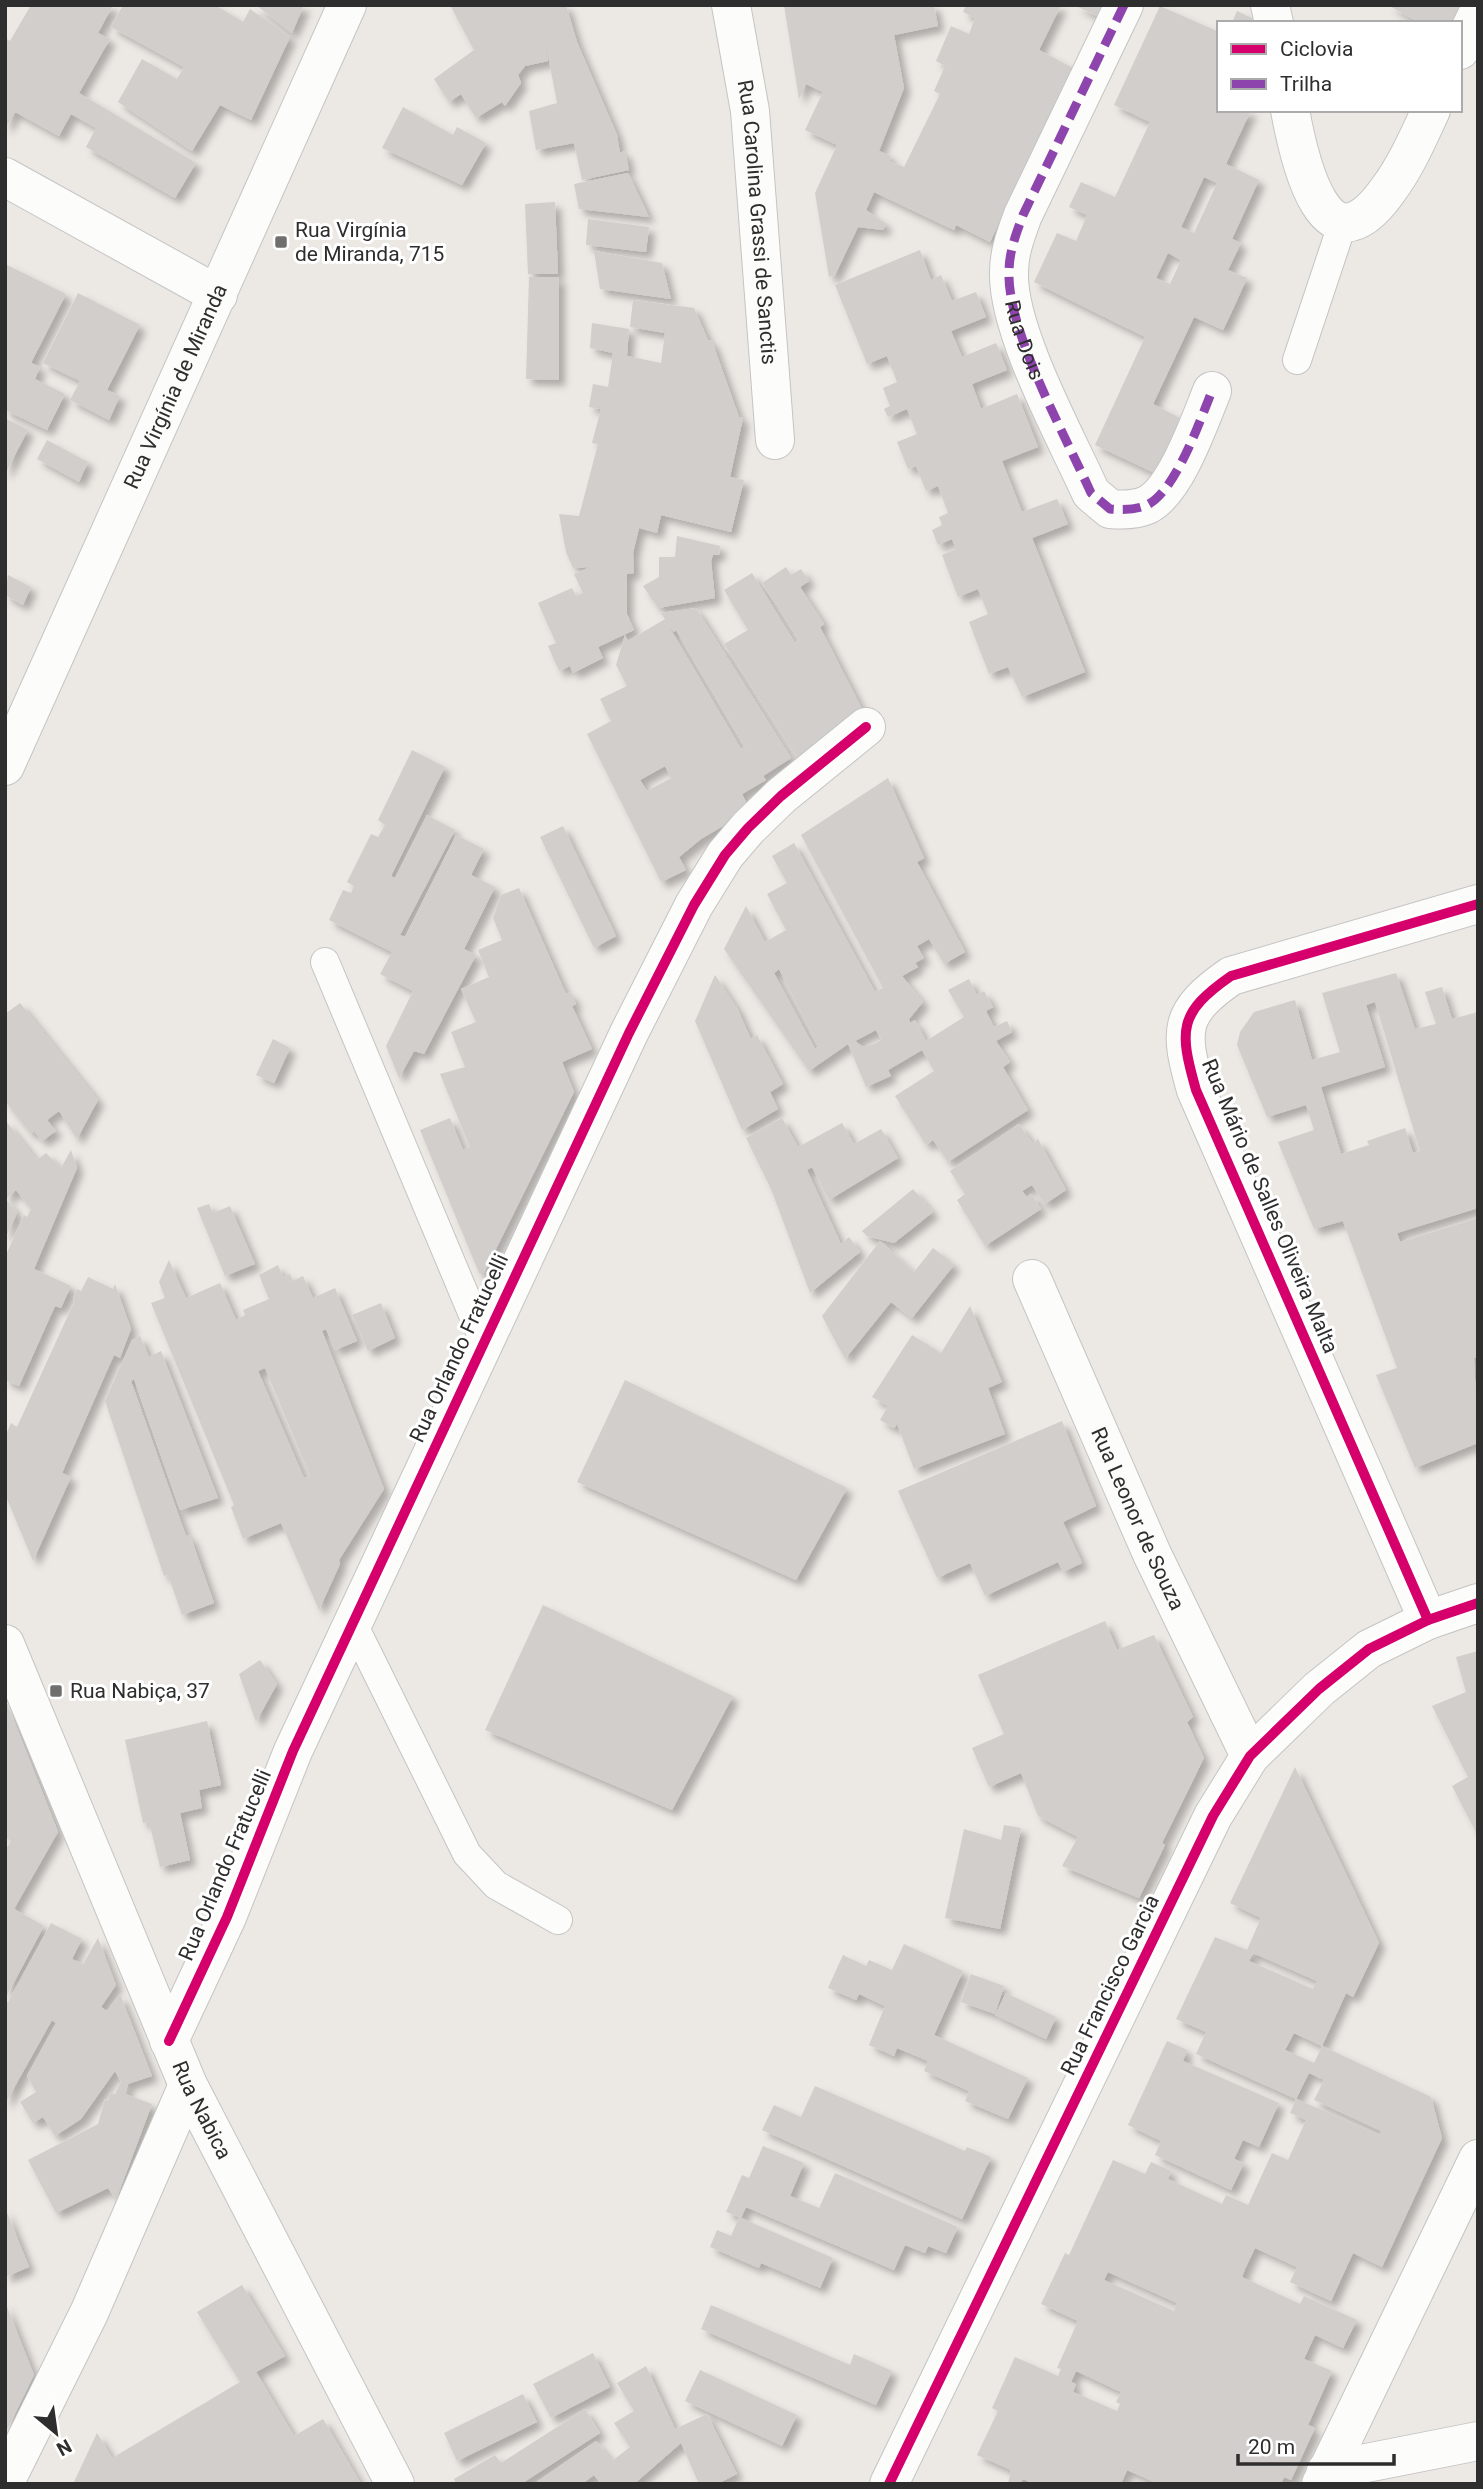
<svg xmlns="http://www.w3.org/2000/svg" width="1483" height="2489" viewBox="0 0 1483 2489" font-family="Roboto,sans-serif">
<defs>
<filter id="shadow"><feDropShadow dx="6" dy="6" stdDeviation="3.5" flood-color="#0004"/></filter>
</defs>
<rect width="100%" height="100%" fill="#ece8e4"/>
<g fill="#d1cecb" fill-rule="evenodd" filter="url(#shadow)">
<polygon points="31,5 113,5 98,33 110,39 79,93 196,163 175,198 86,147 96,128 71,114 59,136 15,112 5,129 5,38 10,41"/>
<polygon points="123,5 215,5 243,22 250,9 290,37 251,120 220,105 192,151 118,102 142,59 177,79 184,67 111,27"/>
<polygon points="256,5 304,5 292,33"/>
<polygon points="450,5 566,5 577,42 617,135 620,153 625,151 629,170 582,180 574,143 536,150 529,111 557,103 546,45 548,61 525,66 518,75 521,83 505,106 502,102 476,118 461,94 449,102 434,79 474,50"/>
<polygon points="784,5 934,5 938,26 894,35 904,88 879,151 891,156 889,161 904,167 940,94 934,91 945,66 936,61 951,26 969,34 975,18 963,12 966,5 1061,5 1039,50 1073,68 990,242 956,225 954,230 874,192 866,210 886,224 883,230 858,227 835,275 829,277 815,193 837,145 805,130 823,92 806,84 799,99"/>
<polygon points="1074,5 1103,5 1097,16"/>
<polygon points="1388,5 1463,5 1455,23 1420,23"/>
<path d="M 1160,6 L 1219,32 L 1219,110 L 1251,110 L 1226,164 L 1259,180 L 1232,239 L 1241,243 L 1228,270 L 1247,278 L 1234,307 L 1223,330 L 1194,317 L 1153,404 L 1182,419 L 1159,475 L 1095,445 L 1145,337 L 1034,282 L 1057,233 L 1076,241 L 1087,215 L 1069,207 L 1081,182 L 1115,197 L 1150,122 L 1114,105 ZM 1204,177 L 1217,183 L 1194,233 L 1181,227 ZM 1168,253 L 1181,260 L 1170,284 L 1156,278 Z"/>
<polygon points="1237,11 1252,18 1253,23 1232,23"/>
<polygon points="403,107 453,135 457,127 486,143 462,185 382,148"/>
<polygon points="628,173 649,217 579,209 574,184"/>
<polygon points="555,202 558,274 528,274 525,204"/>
<polygon points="588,219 649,227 646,252 586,245"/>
<polygon points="920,250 931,280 941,275 952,301 976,292 986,317 951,331 962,357 996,343 1007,370 972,384 981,409 1017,394 1038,447 1002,461 1022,512 1057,499 1068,524 1032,538 1085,672 1022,697 1008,667 989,674 969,622 988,614 978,589 958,597 942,555 956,549 952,539 938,545 932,530 942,525 939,517 948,513 938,486 926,491 916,466 908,469 897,442 917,434 907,409 888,417 884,409 890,406 883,388 897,382 887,356 867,364 835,285"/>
<polygon points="594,251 662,263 671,299 600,289"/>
<polygon points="5,264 66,294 31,363 40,367 35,379 65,394 47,430 5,410"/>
<polygon points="529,277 559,277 559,380 526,379"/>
<polygon points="78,293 140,325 107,390 120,396 109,420 70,400 80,381 43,363"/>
<polygon points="633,300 694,308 708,340 712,341 739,417 743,418 730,477 744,480 731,532 661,515 657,533 639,528 633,553 634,573 627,574 627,614 634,630 598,647 603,658 573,673 570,666 559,671 548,646 556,643 538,603 572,588 576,596 583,593 574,574 590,567 573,568 566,552 559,514 579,516 598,444 592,443 601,409 589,407 593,384 608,387 613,353 590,348 592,323 629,329 627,356 661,363 665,333 630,327"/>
<polygon points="5,418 28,430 5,474"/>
<polygon points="47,440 88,462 79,482 37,459"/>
<polygon points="677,536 720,546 719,555 713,555 711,561 715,598 658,608 643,586 659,577 659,557 675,557"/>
<polygon points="786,567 791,575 801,569 809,581 800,587 824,624 820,627 862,709 841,721 844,726 797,757 724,644 748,630 724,590 752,573 795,643 799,640 762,583"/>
<polygon points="8,575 31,587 23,605 5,595"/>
<path d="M 696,608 L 791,758 L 763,776 L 766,780 L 742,794 L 750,810 L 701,839 L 679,857 L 686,870 L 661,882 L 587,734 L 611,721 L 600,699 L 627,686 L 616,665 L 625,635 L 628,641 L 665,619 L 661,613 ZM 667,623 L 674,632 L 676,630 L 745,747 L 741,749 ZM 665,766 L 671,778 L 647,791 L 640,780 Z"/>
<polygon points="412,750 445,767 391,876 395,878 427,815 455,830 400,935 405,937 456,835 484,849 471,875 495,887 464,949 476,955 424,1054 414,1051 399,1078 386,1046 413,991 380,974 392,952 329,920 343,890 351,893 354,886 347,882 371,834 378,837 385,825 378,820"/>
<path d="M 888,778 L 924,858 L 917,862 L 965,952 L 944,964 L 929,939 L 917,946 L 924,958 L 915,963 L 918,967 L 902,976 L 923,1002 L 909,1019 L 910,1023 L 915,1020 L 926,1041 L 964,1017 L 948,990 L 969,979 L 977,995 L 984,991 L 993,1007 L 986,1011 L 994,1027 L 1007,1021 L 1012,1032 L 996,1041 L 1010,1062 L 1003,1067 L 1028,1110 L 948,1162 L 933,1140 L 926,1145 L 895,1096 L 934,1071 L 922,1050 L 888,1070 L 891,1076 L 866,1087 L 848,1044 L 809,1071 L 724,949 L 746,906 L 765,942 L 786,930 L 767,894 L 787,883 L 772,856 L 794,843 L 875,992 L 883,988 L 801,835 ZM 779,969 L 818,1047 L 815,1049 L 774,973 ZM 876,1030 L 881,1040 L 876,1043 L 863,1047 L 855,1041 Z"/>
<polygon points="563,826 616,936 594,948 540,837"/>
<polygon points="519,888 566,994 570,992 576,1004 572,1006 592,1049 562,1062 574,1092 484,1273 479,1273 420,1130 450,1118 463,1150 470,1147 440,1074 465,1067 451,1032 476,1022 461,989 489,977 478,950 502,940 493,918 501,895"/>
<path d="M 1396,973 L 1415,1029 L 1436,1024 L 1425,992 L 1442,987 L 1452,1019 L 1478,1012 L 1478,1208 L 1397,1233 L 1400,1242 L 1478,1218 L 1478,1357 L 1474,1358 L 1478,1443 L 1415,1468 L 1376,1375 L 1397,1368 L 1343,1221 L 1314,1229 L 1278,1142 L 1314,1130 L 1306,1105 L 1267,1117 L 1237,1045 L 1240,1032 L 1254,1012 L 1295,1000 L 1312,1060 L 1340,1052 L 1322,993 ZM 1375,1002 L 1420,1151 L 1413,1153 L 1405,1128 L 1367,1141 L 1369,1145 L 1341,1154 L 1321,1087 L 1385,1067 L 1366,1005 Z"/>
<polygon points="715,975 737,1008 751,1039 757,1035 783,1084 770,1092 778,1109 742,1130 695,1021"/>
<polygon points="20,1003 98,1100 77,1139 59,1111 47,1120 56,1131 42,1141 34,1131 31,1134 5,1101 5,1014"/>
<polygon points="273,1039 290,1048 274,1083 256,1075"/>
<polygon points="782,1118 798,1147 842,1123 854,1144 881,1129 898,1158 829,1200 812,1167 807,1170 841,1244 849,1237 860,1252 810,1293 771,1189 746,1138"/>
<polygon points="5,1120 37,1160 46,1153 61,1168 71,1150 77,1168 34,1269 71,1286 61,1308 55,1306 19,1386 5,1380 5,1257 24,1215 27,1217 31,1209 16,1190 6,1199 17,1213 5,1239"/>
<polygon points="1019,1124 1033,1144 1038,1139 1066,1190 1045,1204 1032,1185 1022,1191 1027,1197 1031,1194 1041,1209 985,1246 957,1200 965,1194 950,1171"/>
<polygon points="913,1189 933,1212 894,1243 867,1236 862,1231"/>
<polygon points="209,1204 213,1213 230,1206 255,1264 225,1276 197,1208"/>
<polygon points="880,1241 914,1272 933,1248 954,1265 912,1318 891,1302 845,1359 822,1316"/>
<path d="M 169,1260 L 186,1298 L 220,1283 L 236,1320 L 245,1315 L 243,1310 L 269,1299 L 259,1275 L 278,1265 L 283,1277 L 290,1274 L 293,1281 L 303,1276 L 313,1298 L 335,1288 L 357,1341 L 335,1350 L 326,1329 L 322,1331 L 384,1489 L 339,1560 L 340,1564 L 319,1610 L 281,1523 L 243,1539 L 231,1507 L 234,1505 L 151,1303 L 165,1298 L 159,1282 ZM 265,1368 L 310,1476 L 304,1478 L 258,1371 Z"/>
<polygon points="88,1277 113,1289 115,1284 131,1329 120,1358 114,1355 106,1373 62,1473 71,1477 33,1561 5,1494 5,1437 11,1423 17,1427 75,1300 73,1299 77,1289 81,1291"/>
<polygon points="381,1303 395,1338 368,1351 352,1315"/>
<polygon points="970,1306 1002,1382 988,1388 1005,1434 914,1469 897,1424 894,1428 880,1420 888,1406 872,1397 912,1335 941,1353"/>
<polygon points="140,1336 149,1357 161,1351 218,1498 180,1510 134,1379 131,1381 186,1536 190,1535 214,1603 182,1615 168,1575 164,1576 105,1401 132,1340"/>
<polygon points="625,1380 847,1488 796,1580 577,1482"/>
<polygon points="1062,1421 1096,1506 1063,1522 1082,1563 1063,1572 1058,1562 985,1596 970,1563 937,1578 898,1491"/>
<polygon points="543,1605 733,1696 672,1810 485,1730"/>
<polygon points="1105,1621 1117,1650 1154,1635 1193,1717 1187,1722 1204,1758 1162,1843 1165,1845 1139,1898 1062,1866 1078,1837 1038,1816 1021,1773 989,1787 972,1748 1004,1734 978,1675"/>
<polygon points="1478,1651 1478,1836 1452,1786 1468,1777 1432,1706 1466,1692 1456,1657"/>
<polygon points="260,1660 277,1684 256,1722 239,1674"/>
<polygon points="5,1698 58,1832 14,1909 44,1926 5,1999 5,1851 11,1841 5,1837"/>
<polygon points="207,1721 221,1785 199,1790 202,1808 180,1813 190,1860 160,1867 149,1822 143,1823 125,1740"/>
<path d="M 1295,1767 L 1379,1943 L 1353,1997 L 1346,1993 L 1322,2046 L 1294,2033 L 1285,2050 L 1314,2063 L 1322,2046 L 1431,2097 L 1442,2138 L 1382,2267 L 1353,2253 L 1331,2301 L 1290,2282 L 1297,2267 L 1255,2248 L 1245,2269 L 1242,2277 L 1300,2304 L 1304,2296 L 1357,2320 L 1343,2348 L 1315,2335 L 1304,2359 L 1332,2371 L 1308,2425 L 1315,2428 L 1291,2480 L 1284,2477 L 1281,2484 L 1151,2484 L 1152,2481 L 1127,2470 L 1121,2484 L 1034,2484 L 1023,2479 L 1020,2484 L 1008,2484 L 1011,2470 L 977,2455 L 998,2411 L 992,2408 L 1015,2357 L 1058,2376 L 1061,2369 L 1057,2368 L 1078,2321 L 1041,2304 L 1065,2253 L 1069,2255 L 1113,2160 L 1145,2174 L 1151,2162 L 1171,2171 L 1168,2179 L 1222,2204 L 1226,2195 L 1248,2205 L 1272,2153 L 1288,2160 L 1306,2120 L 1290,2113 L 1296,2099 L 1196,2054 L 1206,2032 L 1176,2019 L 1215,1937 L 1247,1950 L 1261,1918 L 1230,1903 ZM 1253,1953 L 1317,1981 L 1313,1989 L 1249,1961 ZM 1309,2073 L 1324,2080 L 1314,2100 L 1381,2131 L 1380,2135 L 1296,2099 ZM 1108,2272 L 1177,2303 L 1174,2311 L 1104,2280 ZM 1076,2371 L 1121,2392 L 1116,2402 L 1120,2404 L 1117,2411 L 1073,2392 L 1076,2384 L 1071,2382 Z"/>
<polygon points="1004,1825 1021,1828 1000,1929 945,1918 964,1829 1001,1840"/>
<polygon points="51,1923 82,1939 72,1959 83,1964 98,1938 116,1985 101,2007 107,2011 120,1994 152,2076 128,2084 125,2094 152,2104 116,2200 108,2188 56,2213 28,2160 98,2124 105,2099 108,2101 110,2093 115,2094 121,2082 115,2071 81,2119 55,2136 43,2117 33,2123 20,2102 36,2092 27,2076 56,2023 52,2020 5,2104 5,2000 8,2002"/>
<polygon points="904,1944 963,1971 934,2035 1028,2078 1008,2119 965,2101 969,2091 924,2071 928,2061 897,2048 894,2056 869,2045 885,2006 859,1994 856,2000 828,1988 843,1955 866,1966 869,1960 892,1970"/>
<polygon points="971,1974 1004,1986 995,2014 961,2002"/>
<polygon points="1006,1993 1056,2017 1046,2039 995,2015"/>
<polygon points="1167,2041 1187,2050 1183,2061 1279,2103 1259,2147 1243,2140 1234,2159 1244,2163 1231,2190 1155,2155 1161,2141 1128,2125"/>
<polygon points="815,2086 965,2151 967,2147 991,2157 962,2219 762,2130 774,2105 801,2117"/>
<polygon points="763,2146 804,2163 790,2196 819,2208 835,2173 958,2227 946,2253 928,2246 925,2253 905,2245 894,2270 746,2207 741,2218 833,2258 820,2288 761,2263 759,2268 710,2247 717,2230 731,2236 739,2217 726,2212 742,2175 749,2178"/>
<polygon points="5,2208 29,2267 5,2277"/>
<polygon points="242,2285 285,2356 256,2372 294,2436 323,2419 361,2484 73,2484 97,2433 112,2458 240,2382 197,2312"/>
<polygon points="5,2302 34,2375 5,2434"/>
<polygon points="711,2305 850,2365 854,2354 892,2371 876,2405 701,2329"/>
<polygon points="593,2353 610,2387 551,2418 533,2384"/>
<polygon points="646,2366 675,2429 707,2414 737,2474 717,2484 699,2484 681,2443 634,2484 601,2484 594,2475 582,2484 534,2484 596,2441 612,2461 630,2447 614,2423 634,2411 617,2383"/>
<polygon points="700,2370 797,2415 782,2446 685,2401"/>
<polygon points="523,2394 537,2422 457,2461 444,2433"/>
<polygon points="585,2409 600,2433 521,2484 456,2484 454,2479 495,2455 501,2463"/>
</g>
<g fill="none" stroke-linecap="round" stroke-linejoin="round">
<g stroke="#c5c4c5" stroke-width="30">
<g id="lane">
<polyline points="1297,360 1343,222"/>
<polyline points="325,962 484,1341"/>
<polyline points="353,1624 467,1854 496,1885 558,1920"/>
</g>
</g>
<g stroke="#c5c4c5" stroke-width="40">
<g id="street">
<path id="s1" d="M 731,5 L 750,111 L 775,440"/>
<path id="s2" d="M 1124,5 L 1023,215 C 1016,234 1009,252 1009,272 C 1007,331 1066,437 1091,493 L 1110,509 C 1122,510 1136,510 1147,505 C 1176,491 1200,420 1212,391"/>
<polyline points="1270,5 1274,23"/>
<polyline points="1460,50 1478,13"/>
<path d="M 1290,110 C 1299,159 1325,280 1388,190 C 1406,166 1418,138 1431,110"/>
<polyline points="5,177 218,295"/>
<path id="s3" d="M 1032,1279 L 1152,1554 L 1250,1756"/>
<path d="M 1428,1620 L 1196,1090 C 1179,1030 1178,1013 1231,976 L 1478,904"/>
<path id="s4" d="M 5,1644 L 188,2085 L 395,2484"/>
<polyline points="169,2041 227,1917 293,1751 629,1033 694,905 725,855 748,828 781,796 866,727"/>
<polyline points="1326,2471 1478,2441"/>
<polyline points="5,2482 89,2313 188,2085"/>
<polyline points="889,2484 1213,1816 1250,1756 1319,1689 1369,1649 1428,1620 1478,1603"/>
<polyline points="1321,2484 1478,2159"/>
</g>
</g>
<g stroke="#c5c4c5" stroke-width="40">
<g id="secondary">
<path id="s5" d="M 5,766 L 347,5"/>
</g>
</g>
<use href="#lane" stroke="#fcfcfb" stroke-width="28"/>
<use href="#street" stroke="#fcfcfb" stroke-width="38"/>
<use href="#secondary" stroke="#fcfcfb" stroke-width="38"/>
<path stroke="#8e44ad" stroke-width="9" stroke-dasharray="18 9" stroke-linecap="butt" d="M 1124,5 L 1023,215 C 1016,234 1009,252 1009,272 C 1007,331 1066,437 1091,493 L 1110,509 C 1122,510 1136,510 1147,505 C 1176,491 1200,420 1212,391"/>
<g stroke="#fff" stroke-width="15">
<g id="cycleway">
<path d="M 1428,1620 L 1196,1090 C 1179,1030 1178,1013 1231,976 L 1478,904"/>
<polyline points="169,2041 227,1917 293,1751 629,1033 694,905 725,855 748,828 781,796 866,727"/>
<polyline points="889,2484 1213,1816 1250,1756 1319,1689 1369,1649 1428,1620 1478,1603"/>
</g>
</g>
<use href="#cycleway" stroke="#d6006c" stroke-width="10"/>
</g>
<g fill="#706f6e" stroke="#fff" stroke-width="2.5">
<rect x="274" y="235" width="14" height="14" rx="3.5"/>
<rect x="49" y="1684" width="14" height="14" rx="3.5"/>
</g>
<g text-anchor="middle" stroke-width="6" stroke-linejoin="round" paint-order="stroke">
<g font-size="21" fill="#2e2e2e" stroke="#fff">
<text dy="7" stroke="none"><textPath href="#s1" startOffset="219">Rua Carolina Grassi de Sanctis</textPath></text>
<text dy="7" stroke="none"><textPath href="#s2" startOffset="362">Rua Dois</textPath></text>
<text dy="7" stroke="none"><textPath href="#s5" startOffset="416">Rua Virgínia de Miranda</textPath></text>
<text transform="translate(1270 1206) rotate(67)" y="7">Rua Mário de Salles Oliveira Malta</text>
<text transform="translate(459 1348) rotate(-65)" y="7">Rua Orlando Fratucelli</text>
<text dy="7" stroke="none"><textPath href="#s3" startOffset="262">Rua Leonor de Souza</textPath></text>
<text transform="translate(225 1865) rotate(-67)" y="7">Rua Orlando Fratucelli</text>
<text transform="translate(1110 1985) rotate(-64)" y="7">Rua Francisco Garcia</text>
<text dy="7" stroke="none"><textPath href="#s4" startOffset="506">Rua Nabica</textPath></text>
</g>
<g font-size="21" fill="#2e2e2e" stroke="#fff" text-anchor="start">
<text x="295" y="237">Rua Virgínia<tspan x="295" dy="24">de Miranda, 715</tspan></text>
<text x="70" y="1698">Rua Nabiça, 37</text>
</g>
</g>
<rect width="1483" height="2489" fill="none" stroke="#2e2e2e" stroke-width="14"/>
<rect x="1217" y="21" width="245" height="91" fill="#ffffff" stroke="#ababab" stroke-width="2"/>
<rect x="1231" y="44" width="35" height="10" fill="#d6006c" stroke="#ababab" stroke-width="2"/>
<text x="1280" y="56" font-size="21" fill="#2e2e2e">Ciclovia</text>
<rect x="1231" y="79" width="35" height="10" fill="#8e44ad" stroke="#ababab" stroke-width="2"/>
<text x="1280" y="91" font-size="21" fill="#2e2e2e">Trilha</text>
<g transform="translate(56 2433) rotate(151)" stroke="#ffffff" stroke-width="5" paint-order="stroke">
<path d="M0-5L12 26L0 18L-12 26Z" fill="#2e2e2e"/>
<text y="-10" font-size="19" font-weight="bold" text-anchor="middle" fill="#2e2e2e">N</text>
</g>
<path d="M1238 2454v10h156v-10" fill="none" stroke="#2e2e2e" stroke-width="3.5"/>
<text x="1248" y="2454" font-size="21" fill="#2e2e2e" stroke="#ffffff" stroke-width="5" paint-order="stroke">20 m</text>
</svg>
